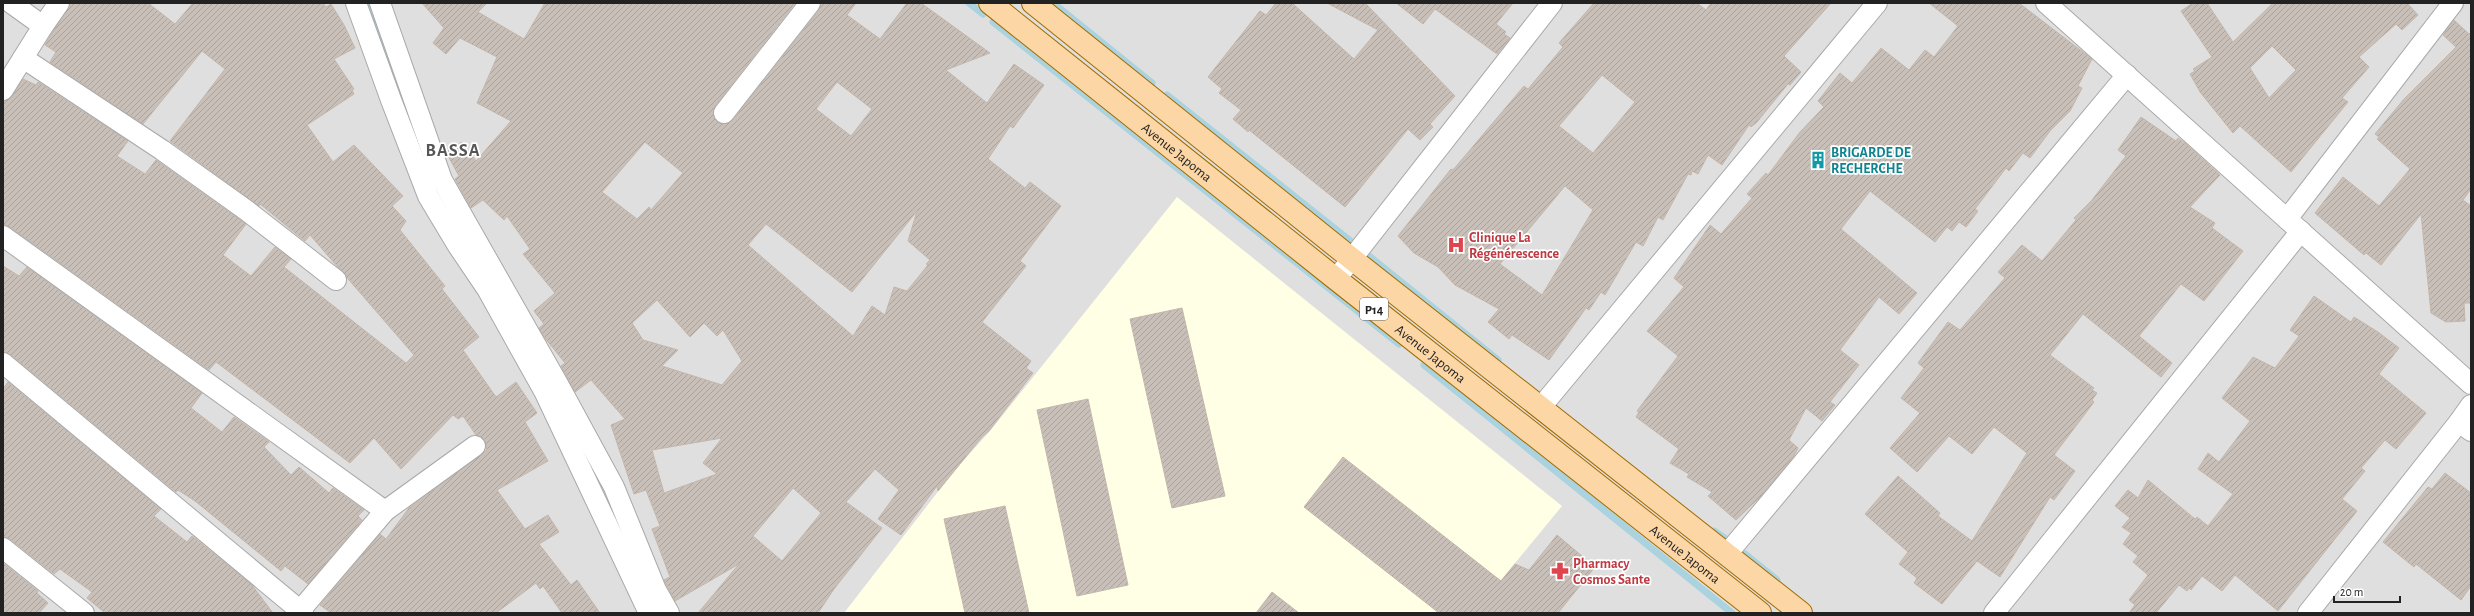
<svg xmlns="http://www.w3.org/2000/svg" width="2474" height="616" viewBox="0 0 2474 616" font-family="'Alegreya Sans',sans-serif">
<defs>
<pattern id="building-hatch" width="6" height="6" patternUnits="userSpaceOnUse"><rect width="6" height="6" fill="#c7bfb8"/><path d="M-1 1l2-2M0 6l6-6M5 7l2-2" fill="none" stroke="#aba49e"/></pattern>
</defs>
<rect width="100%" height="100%" fill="#f2efe9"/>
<rect fill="#e0dfdf" x="3" y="3" width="2468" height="610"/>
<polygon fill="#ffffe5" points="1177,197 1562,506 1474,613 844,613 954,471 990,431"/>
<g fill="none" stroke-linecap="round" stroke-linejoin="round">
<g stroke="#aad3df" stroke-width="7">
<polyline points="369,3 412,128"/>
<polyline points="969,3 983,14"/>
<polyline points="1053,3 1152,83"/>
<polyline points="993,22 1399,344"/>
<polyline points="1167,95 1353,243"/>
<polyline points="1369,256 1498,360"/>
<polyline points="1424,365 1732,613"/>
<polyline points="1714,531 1726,539"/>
<polyline points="1745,554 1777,580"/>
</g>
</g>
<g fill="url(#building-hatch)" stroke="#c4b6ab" fill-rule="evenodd">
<polygon points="70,3 148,3 175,24 193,3 323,3 326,7 331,4 344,25 355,48 334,59 354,89 352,90 354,94 307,125 333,162 354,145 403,196 392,206 406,221 400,230 445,286 442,289 479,337 463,350 496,397 516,382 537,413 525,422 548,461 497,490 525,529 548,515 559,532 539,544 571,585 577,580 600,613 562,613 543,586 540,589 536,583 496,613 331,613 320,605 380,534 386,539 409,508 487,450 485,440 476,435 463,416 458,419 453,415 401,469 374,438 350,463 216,362 209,370 10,227 3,224 3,101 12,96 23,79 36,85 38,82 128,141 117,156 145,174 156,160 246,224 223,255 251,276 275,247 291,259 284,267 406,363 414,355 310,235 305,241 260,204 259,206 170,141 225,69 202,51 143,124 50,62 56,52 45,45"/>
<path d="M 422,3 L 487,3 L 478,12 L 524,39 L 545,3 L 795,3 L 715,106 L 714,118 L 723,124 L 733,120 L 819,10 L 821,3 L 856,3 L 847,15 L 880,39 L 907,3 L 921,3 L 990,53 L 946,70 L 987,103 L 1014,64 L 1044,85 L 1013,128 L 1010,126 L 988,159 L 1025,188 L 1030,182 L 1061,206 L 1020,261 L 1026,266 L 982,322 L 1031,361 L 1026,368 L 1033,373 L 989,431 L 982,437 L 938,491 L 937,486 L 901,535 L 878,519 L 899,490 L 875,469 L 846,502 L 882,528 L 834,589 L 818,613 L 698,613 L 739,564 L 675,601 L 664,580 L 670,577 L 652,529 L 660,526 L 646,490 L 634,494 L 611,425 L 625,419 L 591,380 L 575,392 L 561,366 L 565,363 L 545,338 L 539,328 L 544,324 L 534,311 L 555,293 L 523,254 L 530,249 L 507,216 L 504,220 L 483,200 L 471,208 L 455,179 L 459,176 L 446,152 L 462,142 L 476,161 L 511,121 L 477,103 L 497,57 L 460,38 L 446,54 L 433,43 L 444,28 ZM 837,82 L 872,109 L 851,136 L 816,109 ZM 645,142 L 683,173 L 651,210 L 649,207 L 637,219 L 602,192 ZM 917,211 L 908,241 L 930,260 L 926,264 L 928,265 L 907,291 L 894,287 L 885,315 L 872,306 L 853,336 L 748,245 L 766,224 L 852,292 ZM 657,300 L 690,337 L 704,323 L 717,336 L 723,330 L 742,361 L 722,385 L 662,366 L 678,350 L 643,340 L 632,323 ZM 722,438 L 703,463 L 717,474 L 664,493 L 652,450 ZM 793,488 L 821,513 L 782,561 L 753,536 Z"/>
<polygon points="1276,3 1292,3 1354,59 1378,30 1327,3 1365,3 1455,96 1430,124 1433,127 1420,140 1408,129 1345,207 1249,130 1248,132 1233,119 1241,110 1219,93 1222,89 1208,77 1260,11 1266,15"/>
<polygon points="1396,3 1513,3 1496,24 1506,32 1504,34 1510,38 1497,54 1435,9 1423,24"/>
<path d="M 1594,3 L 1697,3 L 1706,10 L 1711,3 L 1831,3 L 1784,56 L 1801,72 L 1790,85 L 1788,84 L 1757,122 L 1751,127 L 1749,125 L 1722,165 L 1708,155 L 1698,174 L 1692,171 L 1691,175 L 1688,174 L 1663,220 L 1658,217 L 1643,246 L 1636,242 L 1605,295 L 1601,292 L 1589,310 L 1586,308 L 1549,360 L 1512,335 L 1509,339 L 1488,322 L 1499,309 L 1455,285 L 1438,267 L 1414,253 L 1398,236 L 1451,169 L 1453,170 L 1524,86 L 1528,89 L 1563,47 L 1559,43 ZM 1602,75 L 1635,102 L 1593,153 L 1559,126 ZM 1565,186 L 1593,210 L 1542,295 L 1500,264 Z"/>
<polygon points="1929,3 2019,3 2092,59 2078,86 2082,88 2070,111 2050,131 2030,158 2023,153 2009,171 2006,168 1975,209 1978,211 1966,227 1959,222 1952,231 1947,227 1935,242 1870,191 1841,229 1917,293 1899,314 1879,297 1840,350 1859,365 1830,402 1835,405 1822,421 1806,408 1789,440 1798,448 1794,456 1761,496 1736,520 1708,496 1712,492 1687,477 1689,474 1670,463 1679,449 1636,417 1639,412 1637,411 1678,356 1647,331 1684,287 1674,278 1710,225 1721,234 1752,198 1747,194 1766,173 1768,175 1800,132 1824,107 1818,101 1840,73 1852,83 1881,48 1909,70 1925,50 1934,57 1958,26"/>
<path d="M 2193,3 L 2207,3 L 2233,42 L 2273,3 L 2407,3 L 2418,15 L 2402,30 L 2396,24 L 2359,57 L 2369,67 L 2342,98 L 2348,102 L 2291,172 L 2240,126 L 2233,133 L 2200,92 L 2190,74 L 2195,71 L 2193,69 L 2212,57 L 2181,11 ZM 2272,46 L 2296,70 L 2269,98 L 2250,68 Z"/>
<polygon points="2454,20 2469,34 2471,32 2471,189 2463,200 2471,206 2471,303 2464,303 2465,321 2446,322 2431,313 2421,214 2381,265 2366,253 2364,255 2315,213 2343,177 2379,206 2410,169 2377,139 2379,137 2375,134 2404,99 2456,47 2443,35"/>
<polygon points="2141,117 2176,141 2178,138 2186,144 2220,175 2190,207 2215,223 2212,228 2243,251 2204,301 2181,284 2139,336 2172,363 2161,377 2083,314 2050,355 2094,388 2092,390 2097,393 2092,400 2094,402 2054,455 2075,471 2054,500 2050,497 2000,577 1977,561 1942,604 1914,583 1917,578 1899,564 1908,552 1865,514 1898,476 1940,513 1938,516 1972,541 2027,453 1994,427 1972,454 1949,436 1917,472 1890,448 1920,413 1901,398 1924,368 1918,363 1948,322 1960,330 2005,278 1998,272 2022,245 2042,261 2076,220 2074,218 2092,200 2126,156 2118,150"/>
<polygon points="3,266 19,276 27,267 202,393 191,408 222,432 234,417 269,442 264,447 291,475 299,467 329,493 333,488 364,510 358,516 362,520 308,584 285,566 281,571 195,501 178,490 176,492 10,354 3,352"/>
<polygon points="2314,296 2351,322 2354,317 2378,332 2399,348 2379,374 2426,413 2396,449 2385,440 2361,468 2365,471 2342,499 2357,511 2278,611 2235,575 2222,591 2202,576 2191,590 2189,588 2187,591 2179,585 2156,613 2129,613 2135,605 2129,600 2148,575 2133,562 2138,556 2123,544 2131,533 2122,527 2130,518 2115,506 2128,490 2138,498 2148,480 2195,519 2197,517 2208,526 2233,494 2198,469 2208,453 2219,462 2250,421 2222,398 2253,357 2275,368 2299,336 2290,330"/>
<polygon points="1182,308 1225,496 1172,508 1130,319"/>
<polygon points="8,382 161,509 154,516 187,542 192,536 252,585 273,613 105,613 87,598 92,592 60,569 54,574 10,539 3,537 3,389"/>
<polygon points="1088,399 1128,585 1077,596 1037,410"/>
<polygon points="1343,457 1501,581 1515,564 1529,570 1557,535 1595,567 1558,613 1439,613 1304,507"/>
<polygon points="2445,473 2471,493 2471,586 2461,600 2416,564 2414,567 2383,542 2428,487 2432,489"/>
<polygon points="1005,506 1029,613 965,613 944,519"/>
<polygon points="3,563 38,591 37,593 48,603 39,613 3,613"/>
<polygon points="1272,592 1299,613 1256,613"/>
</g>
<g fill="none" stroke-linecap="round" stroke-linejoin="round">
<g stroke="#a9a9a9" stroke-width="22">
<g id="minor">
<polyline points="11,3 43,26"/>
<polyline points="356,3 391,100 428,196 458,246 487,289 545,393 649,613"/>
<polyline points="380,3 442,180 558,384 614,487 656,590 669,613"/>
<polyline points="2046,3 2471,384"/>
<polyline points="23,58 162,150 246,210 336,280"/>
<polyline points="3,90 43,26 59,3"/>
<polyline points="724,113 810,3"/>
<polyline points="2287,219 2453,3"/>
<polyline points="3,236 385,511"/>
<polyline points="1336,279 1552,3"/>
<polyline points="3,363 303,613"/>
<polyline points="2471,405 2459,422 2471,431"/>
<polyline points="1541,407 1877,3"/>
<polyline points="3,548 84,613"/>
<polyline points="1727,554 2127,75"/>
<polyline points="298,613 385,511 475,446"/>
<polyline points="1994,613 2301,231"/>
<polyline points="2308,613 2459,422"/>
</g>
</g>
<g stroke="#a06b00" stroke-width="24">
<g id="primary">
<path id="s1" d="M 990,3 L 1336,279 L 1760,613"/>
<polyline points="1033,3 1352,259 1801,613"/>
</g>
</g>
<use href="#minor" stroke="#fff" stroke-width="20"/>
<use href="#primary" stroke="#fcd6a4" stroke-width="22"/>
</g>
<defs>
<g id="building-bare" transform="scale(1.38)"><path d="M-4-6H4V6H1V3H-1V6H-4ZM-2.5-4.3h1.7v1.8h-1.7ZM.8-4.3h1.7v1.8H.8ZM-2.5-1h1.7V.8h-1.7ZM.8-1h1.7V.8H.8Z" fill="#0f9aa8" stroke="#fff" stroke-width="2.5" paint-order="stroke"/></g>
<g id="hospital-bare" transform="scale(1.38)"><path d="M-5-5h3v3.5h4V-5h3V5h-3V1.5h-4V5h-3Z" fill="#e0444e" stroke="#fff" stroke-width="2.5" paint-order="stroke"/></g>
<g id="pharmacy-bare" transform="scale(1.38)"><path d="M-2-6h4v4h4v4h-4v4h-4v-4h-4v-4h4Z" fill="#e0444e" stroke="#fff" stroke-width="2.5" paint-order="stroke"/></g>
</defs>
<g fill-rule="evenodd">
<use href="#building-bare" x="1818" y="160"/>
<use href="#hospital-bare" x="1456" y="245"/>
<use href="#pharmacy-bare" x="1560" y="571"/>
</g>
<g text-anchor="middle" stroke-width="3.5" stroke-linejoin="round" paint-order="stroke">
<rect fill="#fff" stroke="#646464" stroke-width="1" x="1360" y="298" width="28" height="22" rx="3"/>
<g font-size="13" font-weight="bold" fill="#222">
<text x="1374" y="314">P14</text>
</g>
<g font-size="14" fill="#222" stroke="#fff">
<text dy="5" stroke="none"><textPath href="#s1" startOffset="239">Avenue Japoma</textPath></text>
<text dy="5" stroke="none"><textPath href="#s1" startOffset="563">Avenue Japoma</textPath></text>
<text dy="5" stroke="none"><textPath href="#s1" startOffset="887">Avenue Japoma</textPath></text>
</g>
<g font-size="14" font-weight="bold" fill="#0d838f" stroke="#fff" text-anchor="start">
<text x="1831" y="157">BRIGARDE DE<tspan x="1831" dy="16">RECHERCHE</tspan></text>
</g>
<g font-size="14" font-weight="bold" fill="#be3a42" stroke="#fff" text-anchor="start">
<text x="1469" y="242">Clinique La<tspan x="1469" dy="16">Régénérescence</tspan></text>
<text x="1573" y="568">Pharmacy<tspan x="1573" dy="16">Cosmos Sante</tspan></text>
</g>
<g font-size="18" font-weight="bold" letter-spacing="1" fill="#555" stroke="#fff">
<text x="453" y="156">BASSA</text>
</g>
</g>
<rect width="2474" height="616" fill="none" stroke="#222222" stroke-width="8"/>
<path d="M2334 596v6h66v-6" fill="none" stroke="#222222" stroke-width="2"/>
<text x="2340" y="596" font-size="12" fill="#222222" stroke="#ffffff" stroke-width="3" paint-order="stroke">20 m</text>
</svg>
